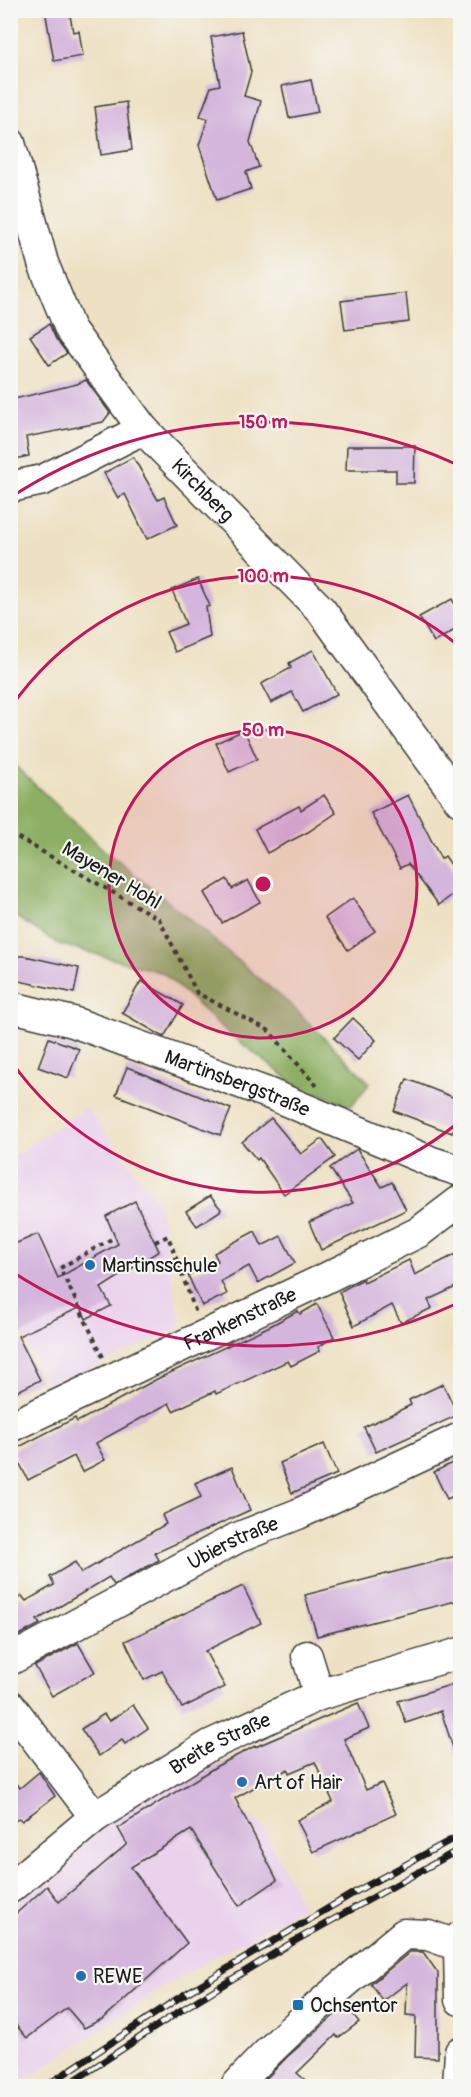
<svg xmlns="http://www.w3.org/2000/svg" width="471" height="2097" viewBox="0 0 471 2097" font-family="Pangolin,sans-serif">
<rect width="100%" height="100%" fill="#f6f6f2"/>
<filter id="ink" filterUnits="userSpaceOnUse"><feTurbulence type="fractalNoise" baseFrequency=".0167" numOctaves="2"/><feDisplacementMap in="SourceGraphic" scale="12" xChannelSelector="R" yChannelSelector="G"/><feConvolveMatrix kernelMatrix="1 2 1 2 8 2 1 2 1" color-interpolation-filters="sRGB"/></filter>
<filter id="wash" filterUnits="userSpaceOnUse"><feTurbulence type="fractalNoise" baseFrequency=".008" numOctaves="4" result="noise"/><feDisplacementMap in="SourceGraphic" scale="24" xChannelSelector="R" yChannelSelector="G"/><feGaussianBlur stdDeviation="1.35" result="paint"/><feColorMatrix in="noise" values="0 0 0 0 0 0 0 0 0 0 0 0 0 0 0 0 0 1.4 0 .05"/><feComposite in="paint" operator="in"/></filter>
<g filter="url(#wash)">
<rect width="100%" height="100%" fill="#eee1c3"/>
<g fill="#ead1ec">
<polygon points="86,1107 159,1203 181,1327 50,1388 24,1336 11,1341 11,1158"/>
<polygon points="211,1763 231,1805 262,1825 303,1907 161,1988 17,2086 10,2086 10,1908 111,1817 149,1791"/>
</g>
<polygon fill="#8daf63" stroke="#546640" stroke-width="1.5" points="10,761 104,850 165,899 292,1006 370,1083 351,1106 296,1085 227,1032 163,973 59,944 11,914"/>
<g id="blocks">
<g fill="#d4b5dc">
<polygon points="45,10 69,10 73,32 79,31 83,56 54,61"/>
<polygon points="242,31 251,72 244,96 261,101 250,142 259,167 246,172 251,189 217,200 199,145 208,119 200,116 211,87 220,85 211,37"/>
<polygon points="311,80 318,112 289,118 282,86"/>
<polygon points="126,102 132,150 101,155 95,107"/>
<polygon points="406,293 409,322 345,330 341,301"/>
<polygon points="49,324 56,339 67,353 49,365 30,336"/>
<polygon points="86,380 110,413 103,422 26,437 29,456 10,460 10,400 77,384"/>
<polygon points="347,446 415,446 414,483 396,483 396,470 346,470"/>
<polygon points="133,457 158,500 164,497 177,525 147,539 125,494 118,498 104,473"/>
<polygon points="198,579 210,606 206,607 210,637 175,652 166,632 186,624 172,590"/>
<polygon points="452,599 460,614 460,627 434,642 419,617"/>
<polygon points="313,650 337,694 303,712 292,692 271,703 261,684 291,668 289,663"/>
<polygon points="244,730 257,759 229,772 216,743"/>
<polygon points="324,795 336,813 308,832 267,853 255,829 299,806 301,810"/>
<polygon points="408,795 441,859 445,856 460,878 460,889 439,905 408,864 400,868 371,813"/>
<polygon points="227,879 232,889 248,880 260,902 222,923 204,893"/>
<polygon points="353,898 375,931 348,950 325,918"/>
<polygon points="10,956 25,956 79,968 74,993 10,979"/>
<polygon points="141,981 183,1005 164,1037 122,1013"/>
<polygon points="353,1018 376,1040 358,1060 334,1038"/>
<polygon points="49,1038 79,1049 68,1078 38,1067"/>
<polygon points="127,1067 231,1109 220,1135 116,1095"/>
<polygon points="407,1079 460,1100 460,1112 452,1133 394,1111"/>
<polygon points="271,1118 301,1154 322,1139 335,1157 284,1194 259,1158 257,1160 242,1142"/>
<polygon points="357,1149 382,1187 392,1182 406,1210 321,1250 309,1222 353,1203 330,1168"/>
<polygon points="210,1196 221,1209 220,1211 197,1226 186,1211"/>
<polygon points="135,1201 159,1251 101,1288 111,1306 86,1319 81,1307 18,1336 40,1380 10,1395 10,1246 38,1234 58,1278 118,1244 106,1216"/>
<polygon points="255,1231 262,1246 281,1236 295,1263 258,1283 249,1266 221,1281 227,1294 202,1306 188,1275 218,1261 214,1253"/>
<polygon points="460,1252 460,1285 428,1300 432,1308 401,1323 392,1305 354,1326 339,1292 363,1279 364,1282 409,1260 415,1275"/>
<polygon points="317,1304 334,1337 318,1347 320,1351 291,1366 288,1361 216,1394 215,1391 173,1411 169,1403 96,1443 105,1460 82,1472 74,1456 28,1480 13,1450 75,1418 77,1422 159,1378 270,1326 298,1311 300,1314"/>
<polygon points="443,1384 458,1415 376,1452 364,1427 411,1405 409,1400"/>
<polygon points="324,1444 337,1474 292,1493 280,1463"/>
<polygon points="460,1459 460,1493 447,1499 434,1472"/>
<polygon points="232,1467 250,1510 155,1553 159,1560 114,1585 109,1577 37,1620 40,1624 10,1640 10,1603 22,1596 26,1601 54,1585 50,1577 75,1562 81,1573 166,1524 162,1515 201,1497 195,1483"/>
<polygon points="460,1555 460,1600 317,1636 305,1595"/>
<polygon points="243,1586 261,1623 205,1651 225,1687 182,1708 162,1671 144,1680 125,1641"/>
<polygon points="78,1643 95,1672 52,1696 35,1666"/>
<polygon points="460,1682 460,1760 457,1760 441,1711 406,1723 398,1701"/>
<polygon points="358,1703 369,1728 344,1739 366,1790 382,1783 396,1814 313,1852 297,1820 333,1802 315,1762 289,1773 288,1769 235,1798 277,1880 239,1906 191,1830 131,1867 187,1943 104,2018 84,2028 67,2008 27,2038 10,2018 10,1919 47,1886 59,1902 127,1844 118,1828 217,1766 255,1746 255,1747"/>
<polygon points="133,1705 148,1728 125,1744 122,1740 99,1756 81,1729 104,1714 109,1721"/>
<polygon points="39,1772 55,1796 22,1821 19,1818 10,1825 10,1777 20,1788"/>
<polygon points="410,1952 423,1952 438,1973 438,2058 415,2057 416,2016 406,2015 407,1983 383,2001 371,1984"/>
<polygon points="346,2005 359,2022 338,2038 336,2035 297,2073 312,2086 259,2086 287,2057"/>
</g>
</g>
</g>
<g filter="url(#ink)">
<use href="#blocks" fill-opacity="0" stroke="#3c3a35" stroke-width="1.5"/>
<g fill="none" stroke-linecap="round" stroke-linejoin="round">
<g stroke="#3c3a35" stroke-width="33">
<g id="minor">
<path id="s1" d="M 10,143 L 43,263 L 70,329 L 143,429 L 321,610 L 460,801"/>
<polyline points="10,487 43,480 143,429"/>
<path id="s2" d="M 10,1010 L 20,1009 L 73,1022 L 265,1092 L 432,1162 L 460,1171"/>
<path id="s3" d="M 10,1427 L 324,1279 L 419,1232 L 460,1201"/>
<polyline points="307,1656 319,1695"/>
<path id="s4" d="M 10,1660 L 237,1538 L 298,1514 L 460,1438"/>
<polyline points="10,1705 95,1817"/>
<path id="s5" d="M 10,1888 L 95,1817 L 210,1745 L 319,1695 L 460,1653"/>
<polyline points="460,1937 459,1946 460,2000"/>
<path d="M 236,2086 C 287,2029 345,1983 404,1934 L 428,1935 L 459,1946"/>
<polyline points="458,2086 460,2052"/>
</g>
</g>
<g stroke="#3c3a35" stroke-width="4" stroke-dasharray="4.5 4.5" stroke-linecap="butt">
<polyline points="10,833 159,919 197,993 268,1030 317,1086"/>
<polyline points="155,1242 168,1236 196,1313"/>
<polyline points="103,1357 60,1268 115,1237"/>
</g>
<use href="#minor" stroke="#fff" stroke-width="30"/>
<g stroke="#1c1c1c" stroke-width="7">
<g id="rail">
<polyline points="46,2086 180,1997 357,1891 460,1835"/>
<polyline points="66,2086 183,2009 293,1942 460,1849"/>
</g>
</g>
<use href="#rail" stroke="#f6f6f2" stroke-width="4.5" stroke-dasharray="14" stroke-linecap="butt"/>
</g>
</g>
<circle cx="263" cy="884" r="154" fill="#c2185b" fill-opacity=".12"/>
<g fill="none" stroke="#c2185b" stroke-width="3">
<circle cx="263" cy="884" r="154"/>
<path d="M459 1122A308 308 0 0 1 11 1061M11 707A308 308 0 0 1 459 646"/>
<path d="M458 1303A462 462 0 0 1 11 1271M11 497A462 462 0 0 1 458 465"/>
</g>
<g fill="#1f6fb2" stroke="#f6f6f2" stroke-width="2">
<circle cx="90" cy="1265" r="6"/>
<circle cx="242" cy="1782" r="6"/>
<circle cx="81" cy="1976" r="6"/>
<rect x="292" y="1999" width="12" height="12" rx="3"/>
</g>
<g text-anchor="middle" stroke-width="4.5" stroke-linejoin="round" paint-order="stroke">
<g font-size="20" fill="#1c1c1c" stroke="#f6f6f2">
<text dy="7" stroke="none"><textPath href="#s1" startOffset="405">Kirchberg</textPath></text>
<text transform="translate(112 875) rotate(31)" y="7">Mayener Hohl</text>
<text dy="7" stroke="none"><textPath href="#s2" startOffset="240">Martinsbergstraße</textPath></text>
<text dy="7" stroke="none"><textPath href="#s3" startOffset="254">Frankenstraße</textPath></text>
<text dy="7" stroke="none"><textPath href="#s4" startOffset="252">Ubierstraße</textPath></text>
<text dy="7" stroke="none"><textPath href="#s5" startOffset="256">Breite Straße</textPath></text>
</g>
<g font-size="20" fill="#1c1c1c" stroke="#f6f6f2" text-anchor="start">
<text x="102" y="1272">Martinsschule</text>
<text x="254" y="1789">Art of Hair</text>
<text x="93" y="1983">REWE</text>
<text x="310" y="2012">Ochsentor</text>
</g>
</g>
<circle cx="263" cy="884" r="9" fill="#c2185b" stroke="#f6f6f2" stroke-width="3"/>
<g font-size="18" text-anchor="middle" font-weight="bold" fill="#c2185b" stroke="#f6f6f2" stroke-width="4.5" stroke-linejoin="round" paint-order="stroke">
<text x="263" y="428">150 m</text>
<text x="263" y="582">100 m</text>
<text x="263" y="736">50 m</text>
</g>
<rect width="471" height="2097" fill="none" stroke="#f6f6f2" stroke-width="36"/>
</svg>
